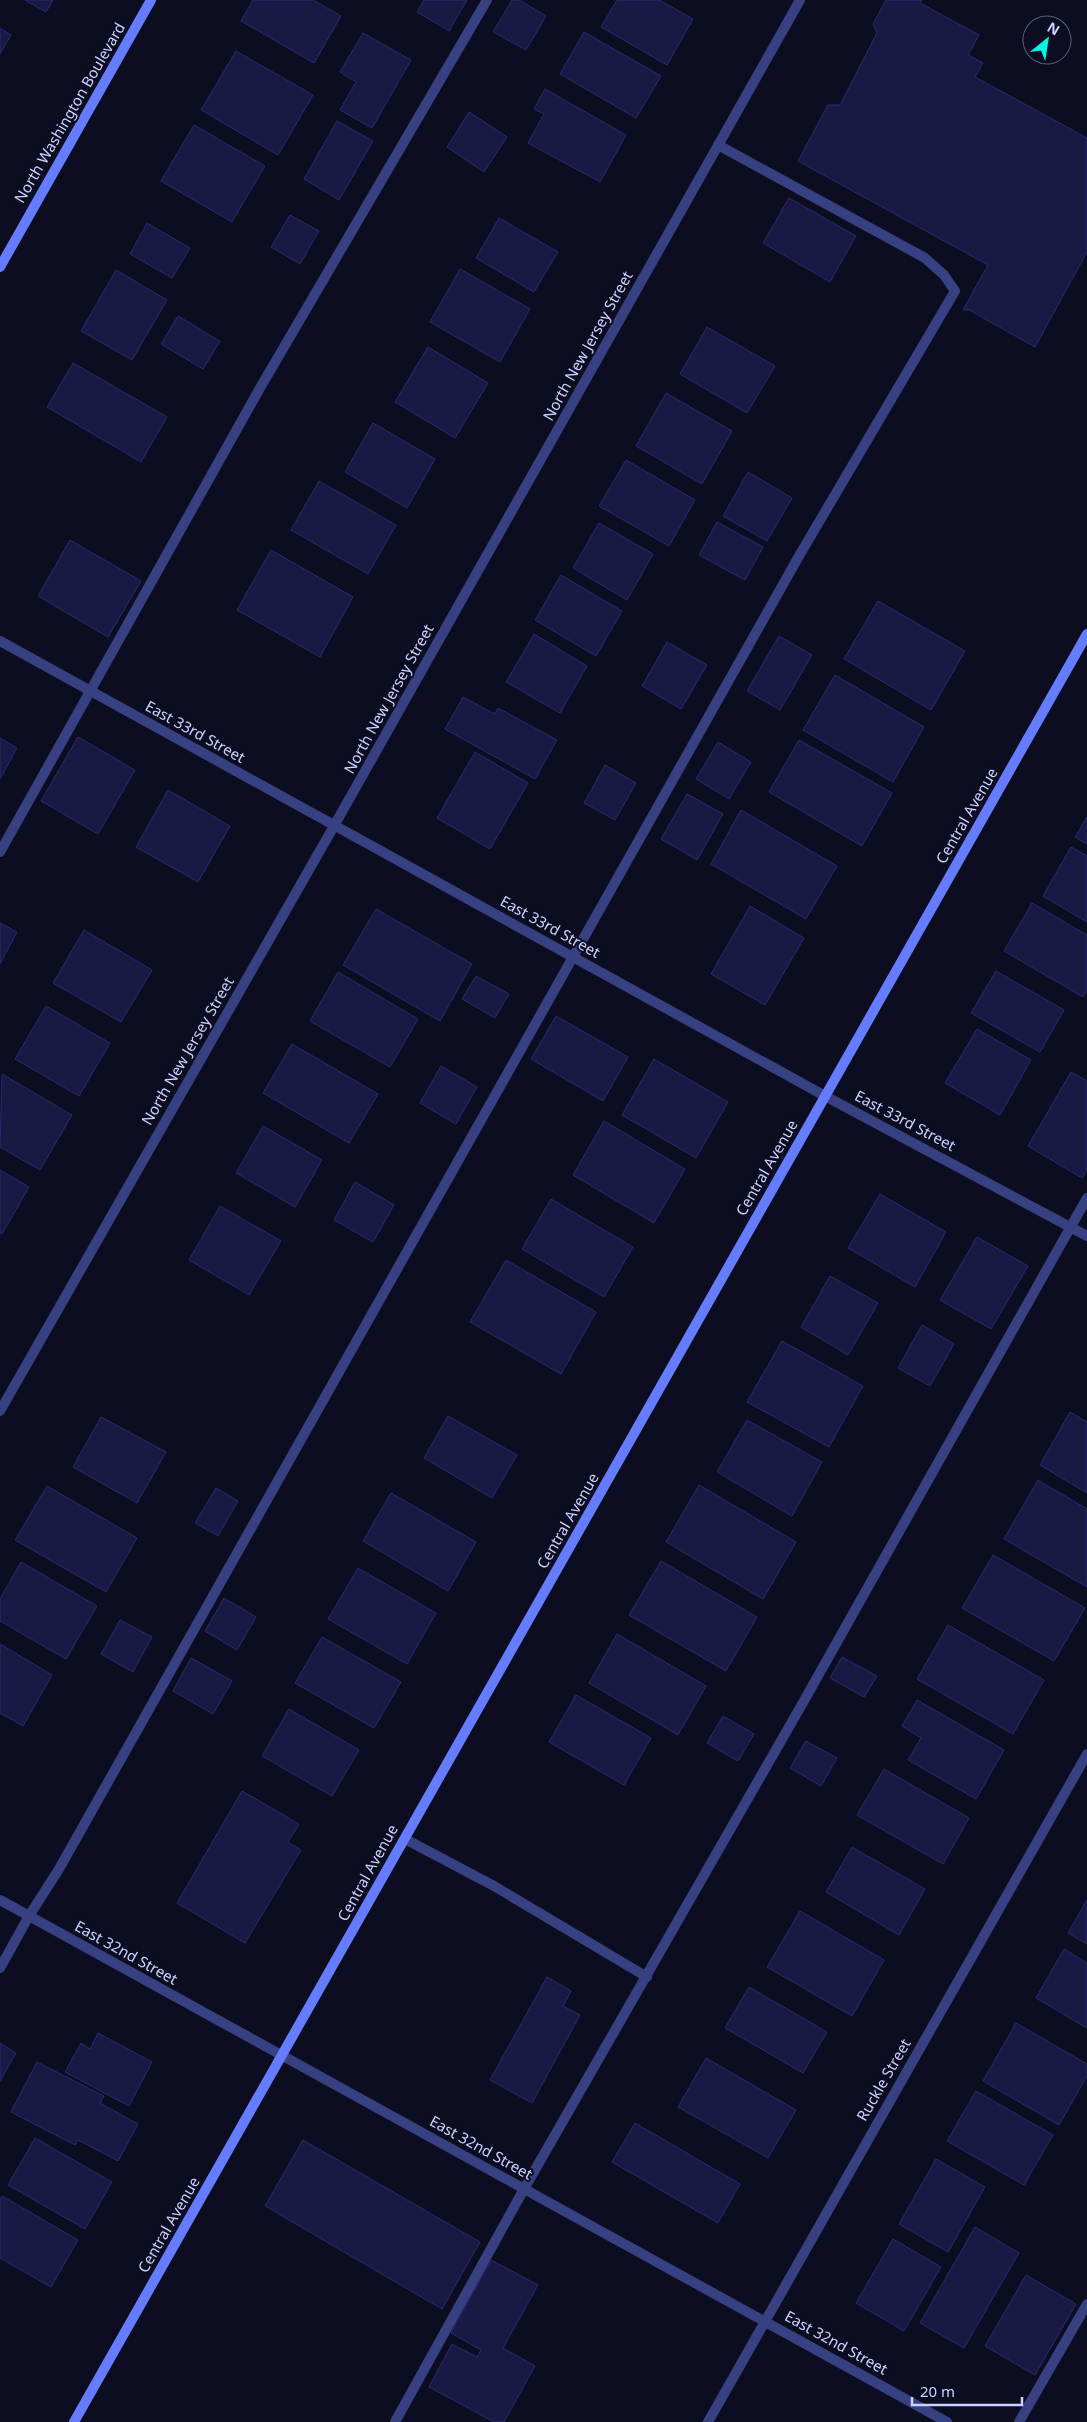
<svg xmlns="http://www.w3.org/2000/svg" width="1087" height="2422" viewBox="0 0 1087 2422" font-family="'Noto Sans',sans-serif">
<rect width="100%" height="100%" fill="#0d0d22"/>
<g fill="#1a1944" stroke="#2c2a70">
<polygon points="25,0 53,0 46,12"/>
<polygon points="253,0 313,0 341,16 314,63 241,21"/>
<polygon points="424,0 467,0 449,31 417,12"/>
<polygon points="512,0 519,0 546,16 526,50 493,32"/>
<polygon points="617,0 659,0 693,19 667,65 601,27"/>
<polygon points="886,0 922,0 920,3 979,35 968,55 983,63 975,77 1087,138 1087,252 1035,347 969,310 963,310 988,265 798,161 828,105 840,105 877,33 873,24"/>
<polygon points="0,28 11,35 0,54"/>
<polygon points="584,32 661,76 636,118 560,74"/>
<polygon points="363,33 411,60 372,128 340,110 356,82 340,72"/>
<polygon points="236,51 313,95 278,155 201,110"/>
<polygon points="545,89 626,135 600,182 528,143 544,114 534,109"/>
<polygon points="469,112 507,137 484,172 447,147"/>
<polygon points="337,121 373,141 339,200 304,179"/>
<polygon points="194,125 265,166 232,222 161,181"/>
<polygon points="789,198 856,236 830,282 763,243"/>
<polygon points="290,215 319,231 300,264 271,247"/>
<polygon points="499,218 558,252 534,292 476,258"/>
<polygon points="147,223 190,248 172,278 130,254"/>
<polygon points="460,269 530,309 500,362 430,322"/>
<polygon points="116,270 167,300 132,360 81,331"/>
<polygon points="178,316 220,341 203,369 161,344"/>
<polygon points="707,327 775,366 747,413 680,374"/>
<polygon points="428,347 488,383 455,438 395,402"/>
<polygon points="73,363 167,417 141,462 47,407"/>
<polygon points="666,393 732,431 702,484 636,446"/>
<polygon points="373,423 435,459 407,508 345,472"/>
<polygon points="626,460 695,500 669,546 599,506"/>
<polygon points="748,472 792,498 767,541 723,516"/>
<polygon points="319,481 396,525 368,574 291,530"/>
<polygon points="717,522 763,547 745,580 699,555"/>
<polygon points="599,523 653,554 627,600 573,568"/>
<polygon points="70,540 141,581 108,637 38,596"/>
<polygon points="271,550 353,597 320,657 237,610"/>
<polygon points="561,575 622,611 596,656 535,620"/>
<polygon points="878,601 965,651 931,710 844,659"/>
<polygon points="534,634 587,666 560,713 506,682"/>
<polygon points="779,636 812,655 780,710 747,691"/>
<polygon points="667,642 707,665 681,709 642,686"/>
<polygon points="835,675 924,727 893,782 803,730"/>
<polygon points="463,697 495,714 498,708 557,740 535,779 445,729"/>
<polygon points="78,737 135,770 98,834 41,801"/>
<polygon points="0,738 17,748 0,779"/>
<polygon points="799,740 892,793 862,846 769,792"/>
<polygon points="718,742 751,762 729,799 696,779"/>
<polygon points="475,752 528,783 490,849 437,818"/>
<polygon points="605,765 636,783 615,820 584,803"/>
<polygon points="168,790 230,826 198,882 136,847"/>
<polygon points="687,794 723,814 697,860 661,839"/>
<polygon points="741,810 837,866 806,919 711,864"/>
<polygon points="1087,817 1087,844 1075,837"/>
<polygon points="1071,847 1087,856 1087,922 1043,896"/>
<polygon points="1032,903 1087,935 1087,990 1083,997 1004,951"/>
<polygon points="750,906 804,938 765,1005 711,974"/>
<polygon points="376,909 472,964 440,1021 343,965"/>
<polygon points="0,923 17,932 0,964"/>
<polygon points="84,930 152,970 121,1022 53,983"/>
<polygon points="996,971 1064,1010 1040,1052 971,1013"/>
<polygon points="338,972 418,1019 390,1067 310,1021"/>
<polygon points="476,976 509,994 495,1018 462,999"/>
<polygon points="46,1006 110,1043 79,1096 15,1059"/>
<polygon points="556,1016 628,1057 603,1101 531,1059"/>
<polygon points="977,1029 1031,1060 1000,1115 945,1083"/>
<polygon points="292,1044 378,1094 349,1143 263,1093"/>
<polygon points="654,1059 728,1102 696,1158 622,1115"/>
<polygon points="441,1066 477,1087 456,1124 420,1103"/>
<polygon points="1071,1072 1087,1081 1087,1169 1082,1178 1028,1146"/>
<polygon points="2,1074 72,1115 40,1170 0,1147"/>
<polygon points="604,1121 685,1169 654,1223 573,1175"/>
<polygon points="263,1126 322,1160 295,1207 236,1173"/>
<polygon points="0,1170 29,1187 2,1234 0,1233"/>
<polygon points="355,1182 394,1205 373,1242 334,1220"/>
<polygon points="880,1194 946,1232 915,1287 848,1248"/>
<polygon points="551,1199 633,1247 604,1297 522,1249"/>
<polygon points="220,1206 281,1241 249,1295 189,1260"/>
<polygon points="977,1237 1028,1266 991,1329 940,1300"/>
<polygon points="506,1260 596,1312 561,1374 470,1322"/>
<polygon points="830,1276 878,1303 848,1355 801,1327"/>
<polygon points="922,1325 954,1344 930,1386 898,1368"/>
<polygon points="782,1341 863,1386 829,1447 747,1402"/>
<polygon points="1070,1412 1087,1422 1087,1493 1040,1465"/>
<polygon points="448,1416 517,1455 492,1498 424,1458"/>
<polygon points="101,1417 166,1452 137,1503 73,1467"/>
<polygon points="747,1420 822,1462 792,1516 717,1472"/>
<polygon points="1038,1480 1087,1509 1087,1587 1004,1539"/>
<polygon points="699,1485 796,1542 763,1599 666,1542"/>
<polygon points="47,1486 137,1538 106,1592 15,1540"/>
<polygon points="216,1488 238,1501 218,1536 195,1523"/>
<polygon points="391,1493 476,1542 448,1591 363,1541"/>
<polygon points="993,1555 1085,1608 1054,1661 962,1608"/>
<polygon points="661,1561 757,1617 726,1671 629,1615"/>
<polygon points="21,1562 97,1606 66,1659 0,1621 0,1599"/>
<polygon points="358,1568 436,1613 407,1664 328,1619"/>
<polygon points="224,1598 256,1617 237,1650 205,1631"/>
<polygon points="120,1620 152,1637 133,1672 101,1654"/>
<polygon points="948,1625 1044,1680 1013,1734 917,1679"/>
<polygon points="617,1634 706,1686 678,1735 589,1683"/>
<polygon points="322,1637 401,1682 374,1728 295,1683"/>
<polygon points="0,1644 52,1675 23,1726 0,1713"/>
<polygon points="842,1657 877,1676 864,1697 830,1678"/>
<polygon points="191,1658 232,1681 213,1714 173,1691"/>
<polygon points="576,1695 651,1738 624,1785 549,1742"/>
<polygon points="917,1700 1004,1750 976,1799 908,1760 921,1738 902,1726"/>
<polygon points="289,1709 359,1750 332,1796 262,1756"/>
<polygon points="723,1716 754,1734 738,1761 707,1743"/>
<polygon points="806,1741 837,1758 821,1786 790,1768"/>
<polygon points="884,1769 969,1818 943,1864 857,1815"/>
<polygon points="242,1791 299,1824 288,1842 301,1850 245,1943 177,1903"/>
<polygon points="852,1847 925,1889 899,1935 826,1892"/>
<polygon points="1087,1900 1087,1944 1068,1933"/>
<polygon points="800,1911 884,1960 852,2016 767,1967"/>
<polygon points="1064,1949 1087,1963 1087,2028 1036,1998"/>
<polygon points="547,1977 571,1991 563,2006 580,2015 532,2103 490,2080"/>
<polygon points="749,1987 827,2032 803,2073 725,2028"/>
<polygon points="1016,2023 1087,2064 1087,2076 1059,2125 983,2081"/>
<polygon points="98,2033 152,2062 129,2106 65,2072 81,2043 90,2049"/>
<polygon points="0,2043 16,2053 0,2081"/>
<polygon points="706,2058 796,2110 768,2158 678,2107"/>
<polygon points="37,2062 104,2096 100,2103 138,2124 118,2161 78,2140 75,2145 11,2112"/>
<polygon points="976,2091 1053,2135 1024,2185 947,2141"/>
<polygon points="635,2123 740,2184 718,2223 612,2162"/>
<polygon points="35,2138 112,2182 85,2229 8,2185"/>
<polygon points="303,2140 480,2242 442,2309 265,2206"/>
<polygon points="936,2159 985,2187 948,2252 899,2224"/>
<polygon points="2,2196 78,2240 51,2287 0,2258 0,2200"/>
<polygon points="975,2227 1019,2253 964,2348 920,2323"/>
<polygon points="893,2239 941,2267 904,2331 856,2303"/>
<polygon points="491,2260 538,2285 503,2348 535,2366 504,2422 494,2422 429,2387 452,2344 477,2357 481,2350 451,2333"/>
<polygon points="1026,2275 1076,2304 1035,2375 985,2346"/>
</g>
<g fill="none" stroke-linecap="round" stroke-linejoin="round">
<g stroke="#374182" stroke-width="10">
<polyline points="0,852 260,388 487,0"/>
<polyline points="405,1839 494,1886 647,1977"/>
<polyline points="0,1968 29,1916 59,1869 799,556 955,291 944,275 925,258 718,145"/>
<polyline points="395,2422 524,2189 801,1706 1087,1198"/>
<polyline points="1019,2422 1087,2304"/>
</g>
<g stroke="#374182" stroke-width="10">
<polyline points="0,641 825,1096 1087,1236"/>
<polyline points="0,1411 334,826 800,0"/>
<polyline points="0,1900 947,2422"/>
<polyline points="708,2422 1087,1754"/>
</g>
<g stroke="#657cff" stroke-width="10">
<polyline points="0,267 151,0"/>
<polyline points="74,2422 1087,634"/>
</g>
</g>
<g text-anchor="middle" stroke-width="4" stroke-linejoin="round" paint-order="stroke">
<g font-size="15" fill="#ced1ff" stroke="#0d0d22">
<text transform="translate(70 113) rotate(-60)" y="5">North Washington Boulevard</text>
<text transform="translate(588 346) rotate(-61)" y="5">North New Jersey Street</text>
<text transform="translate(389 699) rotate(-61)" y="5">North New Jersey Street</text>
<text transform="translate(195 732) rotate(29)" y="5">East 33rd Street</text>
<text transform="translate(967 816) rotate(-60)" y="5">Central Avenue</text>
<text transform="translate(550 927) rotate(29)" y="5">East 33rd Street</text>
<text transform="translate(188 1051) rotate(-60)" y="5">North New Jersey Street</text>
<text transform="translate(905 1121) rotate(28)" y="5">East 33rd Street</text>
<text transform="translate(767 1168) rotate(-60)" y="5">Central Avenue</text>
<text transform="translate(568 1521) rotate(-60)" y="5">Central Avenue</text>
<text transform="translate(368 1873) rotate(-61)" y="5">Central Avenue</text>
<text transform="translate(126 1953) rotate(29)" y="5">East 32nd Street</text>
<text transform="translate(884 2080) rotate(-60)" y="5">Ruckle Street</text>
<text transform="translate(481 2148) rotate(29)" y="5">East 32nd Street</text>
<text transform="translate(169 2225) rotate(-60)" y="5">Central Avenue</text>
<text transform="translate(836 2343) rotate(29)" y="5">East 32nd Street</text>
</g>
</g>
<g transform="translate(1047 40) rotate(30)"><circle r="24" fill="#0d0d22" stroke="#5a5b7a"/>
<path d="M0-4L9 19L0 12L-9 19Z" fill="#00f9e8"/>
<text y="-8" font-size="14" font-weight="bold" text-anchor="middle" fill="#ced1ff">N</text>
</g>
<path d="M912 2397v8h110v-8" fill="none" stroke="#ced1ff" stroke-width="2.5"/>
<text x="920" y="2397" font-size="15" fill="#ced1ff" stroke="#0d0d22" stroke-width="4" paint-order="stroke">20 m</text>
</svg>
